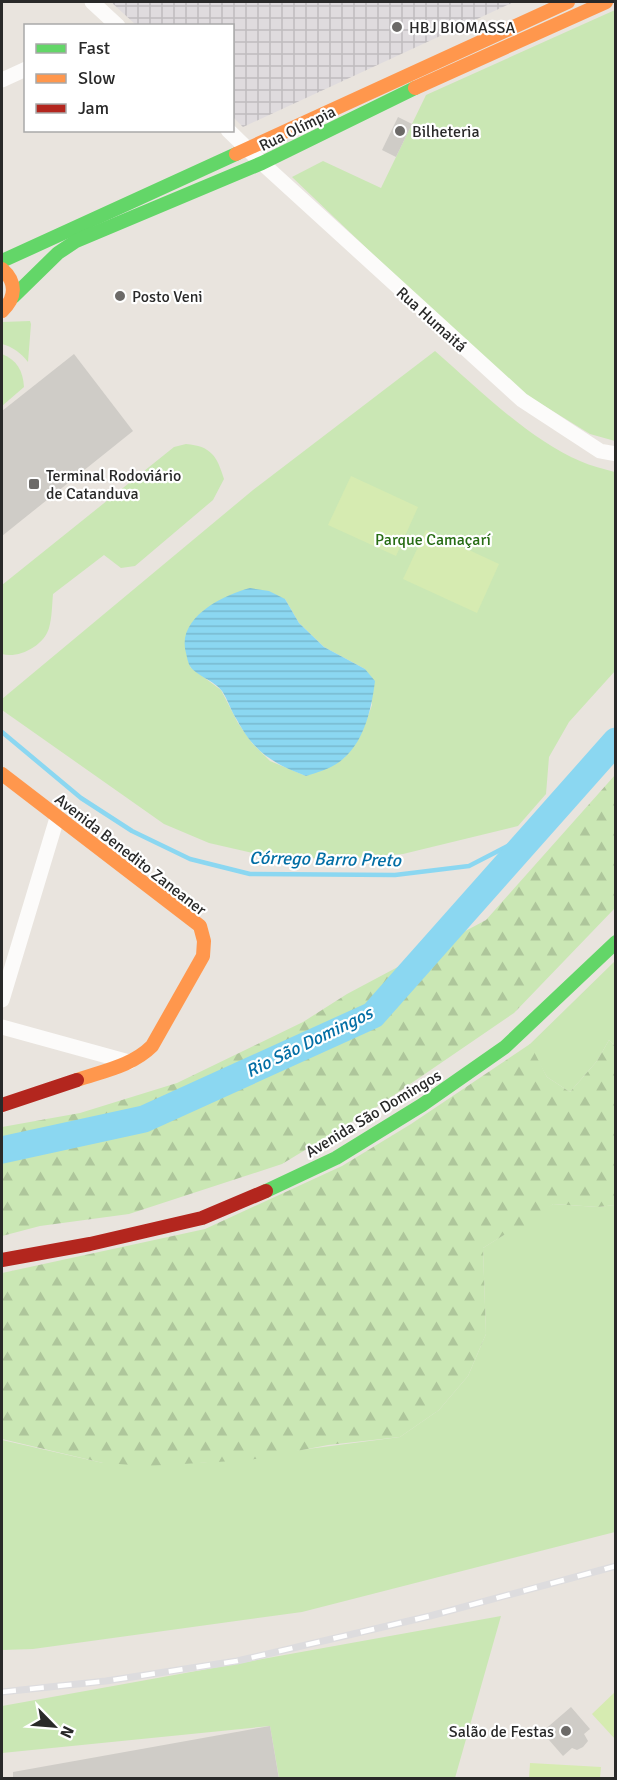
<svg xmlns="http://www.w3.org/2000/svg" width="617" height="1780" viewBox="0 0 617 1780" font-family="Signika,sans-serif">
<defs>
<pattern id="industrial-grid" width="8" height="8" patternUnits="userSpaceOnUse" patternTransform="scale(1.5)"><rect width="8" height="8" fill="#dfdbde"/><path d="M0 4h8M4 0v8" fill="none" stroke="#bfbcbe"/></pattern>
<pattern id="forest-firs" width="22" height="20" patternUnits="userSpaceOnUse" patternTransform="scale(1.5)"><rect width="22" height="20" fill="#cae7b4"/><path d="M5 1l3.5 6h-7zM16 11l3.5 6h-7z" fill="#aec69b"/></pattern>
<pattern id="water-rules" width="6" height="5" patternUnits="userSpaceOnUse" patternTransform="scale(1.5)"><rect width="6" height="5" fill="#8bd7f1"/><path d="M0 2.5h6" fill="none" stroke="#78b9cf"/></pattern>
</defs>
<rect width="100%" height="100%" fill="#e9e4de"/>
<polygon fill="url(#industrial-grid)" points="111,2 514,2 243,127 233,117 232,26 136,25"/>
<g fill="#cae7b4" fill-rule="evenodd">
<polygon points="615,10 615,441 590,434 509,384 292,177 323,161 381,188 426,95"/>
<path d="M 30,321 L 31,324 L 28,362 C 21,353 13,347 2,344 L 2,322 Z"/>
<path d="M 435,351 C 476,387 530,440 580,461 C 591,466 604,469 615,472 L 615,671 L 569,722 L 549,757 L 546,794 L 518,826 L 403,854 L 344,859 L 270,857 L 209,843 L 164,824 L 2,710 L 2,699 L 253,490 ZM 285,599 L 299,623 L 324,647 L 365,669 L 372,705 L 362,732 L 344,758 L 306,776 L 270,761 L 252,743 L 238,723 L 221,690 L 190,667 Z"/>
<path d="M 2,354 C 17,360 23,371 24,387 L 2,406 Z"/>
<path d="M 186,444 C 211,446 217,456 224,479 L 213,500 L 135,566 L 121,568 L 104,555 L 53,594 C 52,605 52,618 49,628 C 44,646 18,659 2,654 L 2,585 L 174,447 Z"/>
<polygon points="615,961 615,1046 609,1040 597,1061 570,1092 547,1077 529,1045"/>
<polygon points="553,1204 598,1207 615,1205 615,1532 302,1612 33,1649 2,1650 2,1440 103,1463 200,1463 400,1437 439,1410 468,1376 486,1334 483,1248"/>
<polygon points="501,1616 455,1778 279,1778 270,1726 2,1753 2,1706"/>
</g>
<g fill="url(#forest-firs)">
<polygon points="615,775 615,908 514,1013 378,1106 282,1164 129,1214 40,1226 2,1236 2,1127 80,1113 177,1083 303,1022 347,994 486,920"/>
<polygon points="609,1040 615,1046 615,1205 598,1207 553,1204 523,1229 504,1235 483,1248 486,1334 468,1376 439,1410 400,1437 328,1445 250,1460 149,1466 103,1463 2,1439 2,1273 205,1229 342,1166 411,1124 530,1044 547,1077 570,1092 597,1061"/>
</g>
<g fill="#d6ebb1">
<polygon points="351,476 418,507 396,556 328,525"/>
<polygon points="426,530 499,564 477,613 403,579"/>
<polygon points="615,1692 615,1739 592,1714"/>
<polygon points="530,1763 601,1767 600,1778 529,1778"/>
</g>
<path fill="url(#water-rules)" d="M 250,588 L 269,591 L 285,599 L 299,623 L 324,647 L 365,669 L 375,681 C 372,706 365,740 344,758 C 334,768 318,772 306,776 C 272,763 255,753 237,720 C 231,711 228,700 222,691 C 215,681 195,675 190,666 C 188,663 187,657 186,653 C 176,618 223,595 250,588 Z"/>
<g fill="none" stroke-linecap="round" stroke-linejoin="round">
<polyline stroke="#8bd7f1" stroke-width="4.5" points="2,732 81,798 132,831 190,859 250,874 395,875 469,866 537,831"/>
<polyline stroke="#8bd7f1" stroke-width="27" points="2,1150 144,1119 373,1015 616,741"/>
</g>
<g fill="#cfccc7">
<polygon points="398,117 412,124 396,157 382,150"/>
<polygon points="74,354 133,431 2,536 2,411"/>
<polygon points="571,1707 590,1729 584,1734 588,1741 583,1747 577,1750 572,1748 563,1756 542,1732"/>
<polygon points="270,1726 279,1779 13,1779 13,1772"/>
</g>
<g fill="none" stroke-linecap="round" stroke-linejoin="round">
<g stroke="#fcfbfa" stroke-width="15">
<polyline points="92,2 118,26"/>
<polyline points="2,80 26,69"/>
<polyline points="228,130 262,163 522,400 600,451 616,454"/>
<polyline points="2,1000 57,818"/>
<polyline points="2,1027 129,1062"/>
</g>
<g stroke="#63d668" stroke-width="14">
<polyline points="2,261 236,154"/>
<polyline points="13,297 58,253 76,241 262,163 415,88"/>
<polyline points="266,1191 336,1158 422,1105 505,1047 616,942"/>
</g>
<g stroke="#ff974d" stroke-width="14">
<polyline points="415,88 606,2"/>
<polyline points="236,154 568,2"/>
<path d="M 2,269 C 17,282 16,298 2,311"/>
<path d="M 2,774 L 200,926 L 204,941 L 203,956 L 152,1046 C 132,1066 103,1071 77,1080"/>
</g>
<g stroke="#b3261e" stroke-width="14">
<polyline points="2,1105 77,1080"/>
<polyline points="2,1260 90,1244 202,1218 266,1191"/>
</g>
<g stroke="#dddcde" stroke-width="7">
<polyline id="rail" points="2,1692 106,1681 237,1661 430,1616 616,1566"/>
</g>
<use href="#rail" stroke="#fff" stroke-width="4.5" stroke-dasharray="14" stroke-linecap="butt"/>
</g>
<g fill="#6c6a68" stroke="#fff" stroke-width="2">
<circle cx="397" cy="27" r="6"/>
<circle cx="400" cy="131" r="6"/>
<circle cx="120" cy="296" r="6"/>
<rect x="28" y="478" width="12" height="12" rx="3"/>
<circle cx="566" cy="1731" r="6"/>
</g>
<g text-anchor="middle" stroke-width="4.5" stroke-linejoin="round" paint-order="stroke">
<g font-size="16" fill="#292929" stroke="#fff" text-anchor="start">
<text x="409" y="33">HBJ BIOMASSA</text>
<text x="412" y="137">Bilheteria</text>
<text x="132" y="302">Posto Veni</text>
<text x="46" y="481">Terminal Rodoviário<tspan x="46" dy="18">de Catanduva</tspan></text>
<text x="554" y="1737" text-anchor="end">Salão de Festas</text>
</g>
<g font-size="16" fill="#292929" stroke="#fff">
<text transform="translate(297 128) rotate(-26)" y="6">Rua Olímpia</text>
<text transform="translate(432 319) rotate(42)" y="6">Rua Humaitá</text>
<text transform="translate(131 854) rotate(38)" y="6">Avenida Benedito Zaneaner</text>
<text transform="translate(373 1113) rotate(-31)" y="6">Avenida São Domingos</text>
</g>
<g font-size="16" fill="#276c14" stroke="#fff">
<text x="433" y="545">Parque Camaçarí</text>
</g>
<g font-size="18" font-style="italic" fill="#026ea5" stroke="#fff">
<text transform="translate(325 859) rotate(1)" y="6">Córrego Barro Preto</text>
<text transform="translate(309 1042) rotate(-26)" y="6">Rio São Domingos</text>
</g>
</g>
<rect width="617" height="1780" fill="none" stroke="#292929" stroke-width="6"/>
<rect x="24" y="24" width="210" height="108" fill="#ffffff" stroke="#a9a9a9" stroke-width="1.5"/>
<rect x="36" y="44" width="30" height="9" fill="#63d668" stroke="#a9a9a9" stroke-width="1.5"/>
<text x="78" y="54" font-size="18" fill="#292929">Fast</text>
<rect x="36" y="74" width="30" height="9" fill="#ff974d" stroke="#a9a9a9" stroke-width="1.5"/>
<text x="78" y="84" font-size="18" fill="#292929">Slow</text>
<rect x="36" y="104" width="30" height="9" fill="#b3261e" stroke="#a9a9a9" stroke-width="1.5"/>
<text x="78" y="114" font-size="18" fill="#292929">Jam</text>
<g transform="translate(54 1726) rotate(115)" stroke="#ffffff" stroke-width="4.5" paint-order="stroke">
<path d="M0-4.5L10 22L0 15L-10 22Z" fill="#292929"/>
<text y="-9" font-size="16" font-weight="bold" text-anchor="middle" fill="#292929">N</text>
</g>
</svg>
